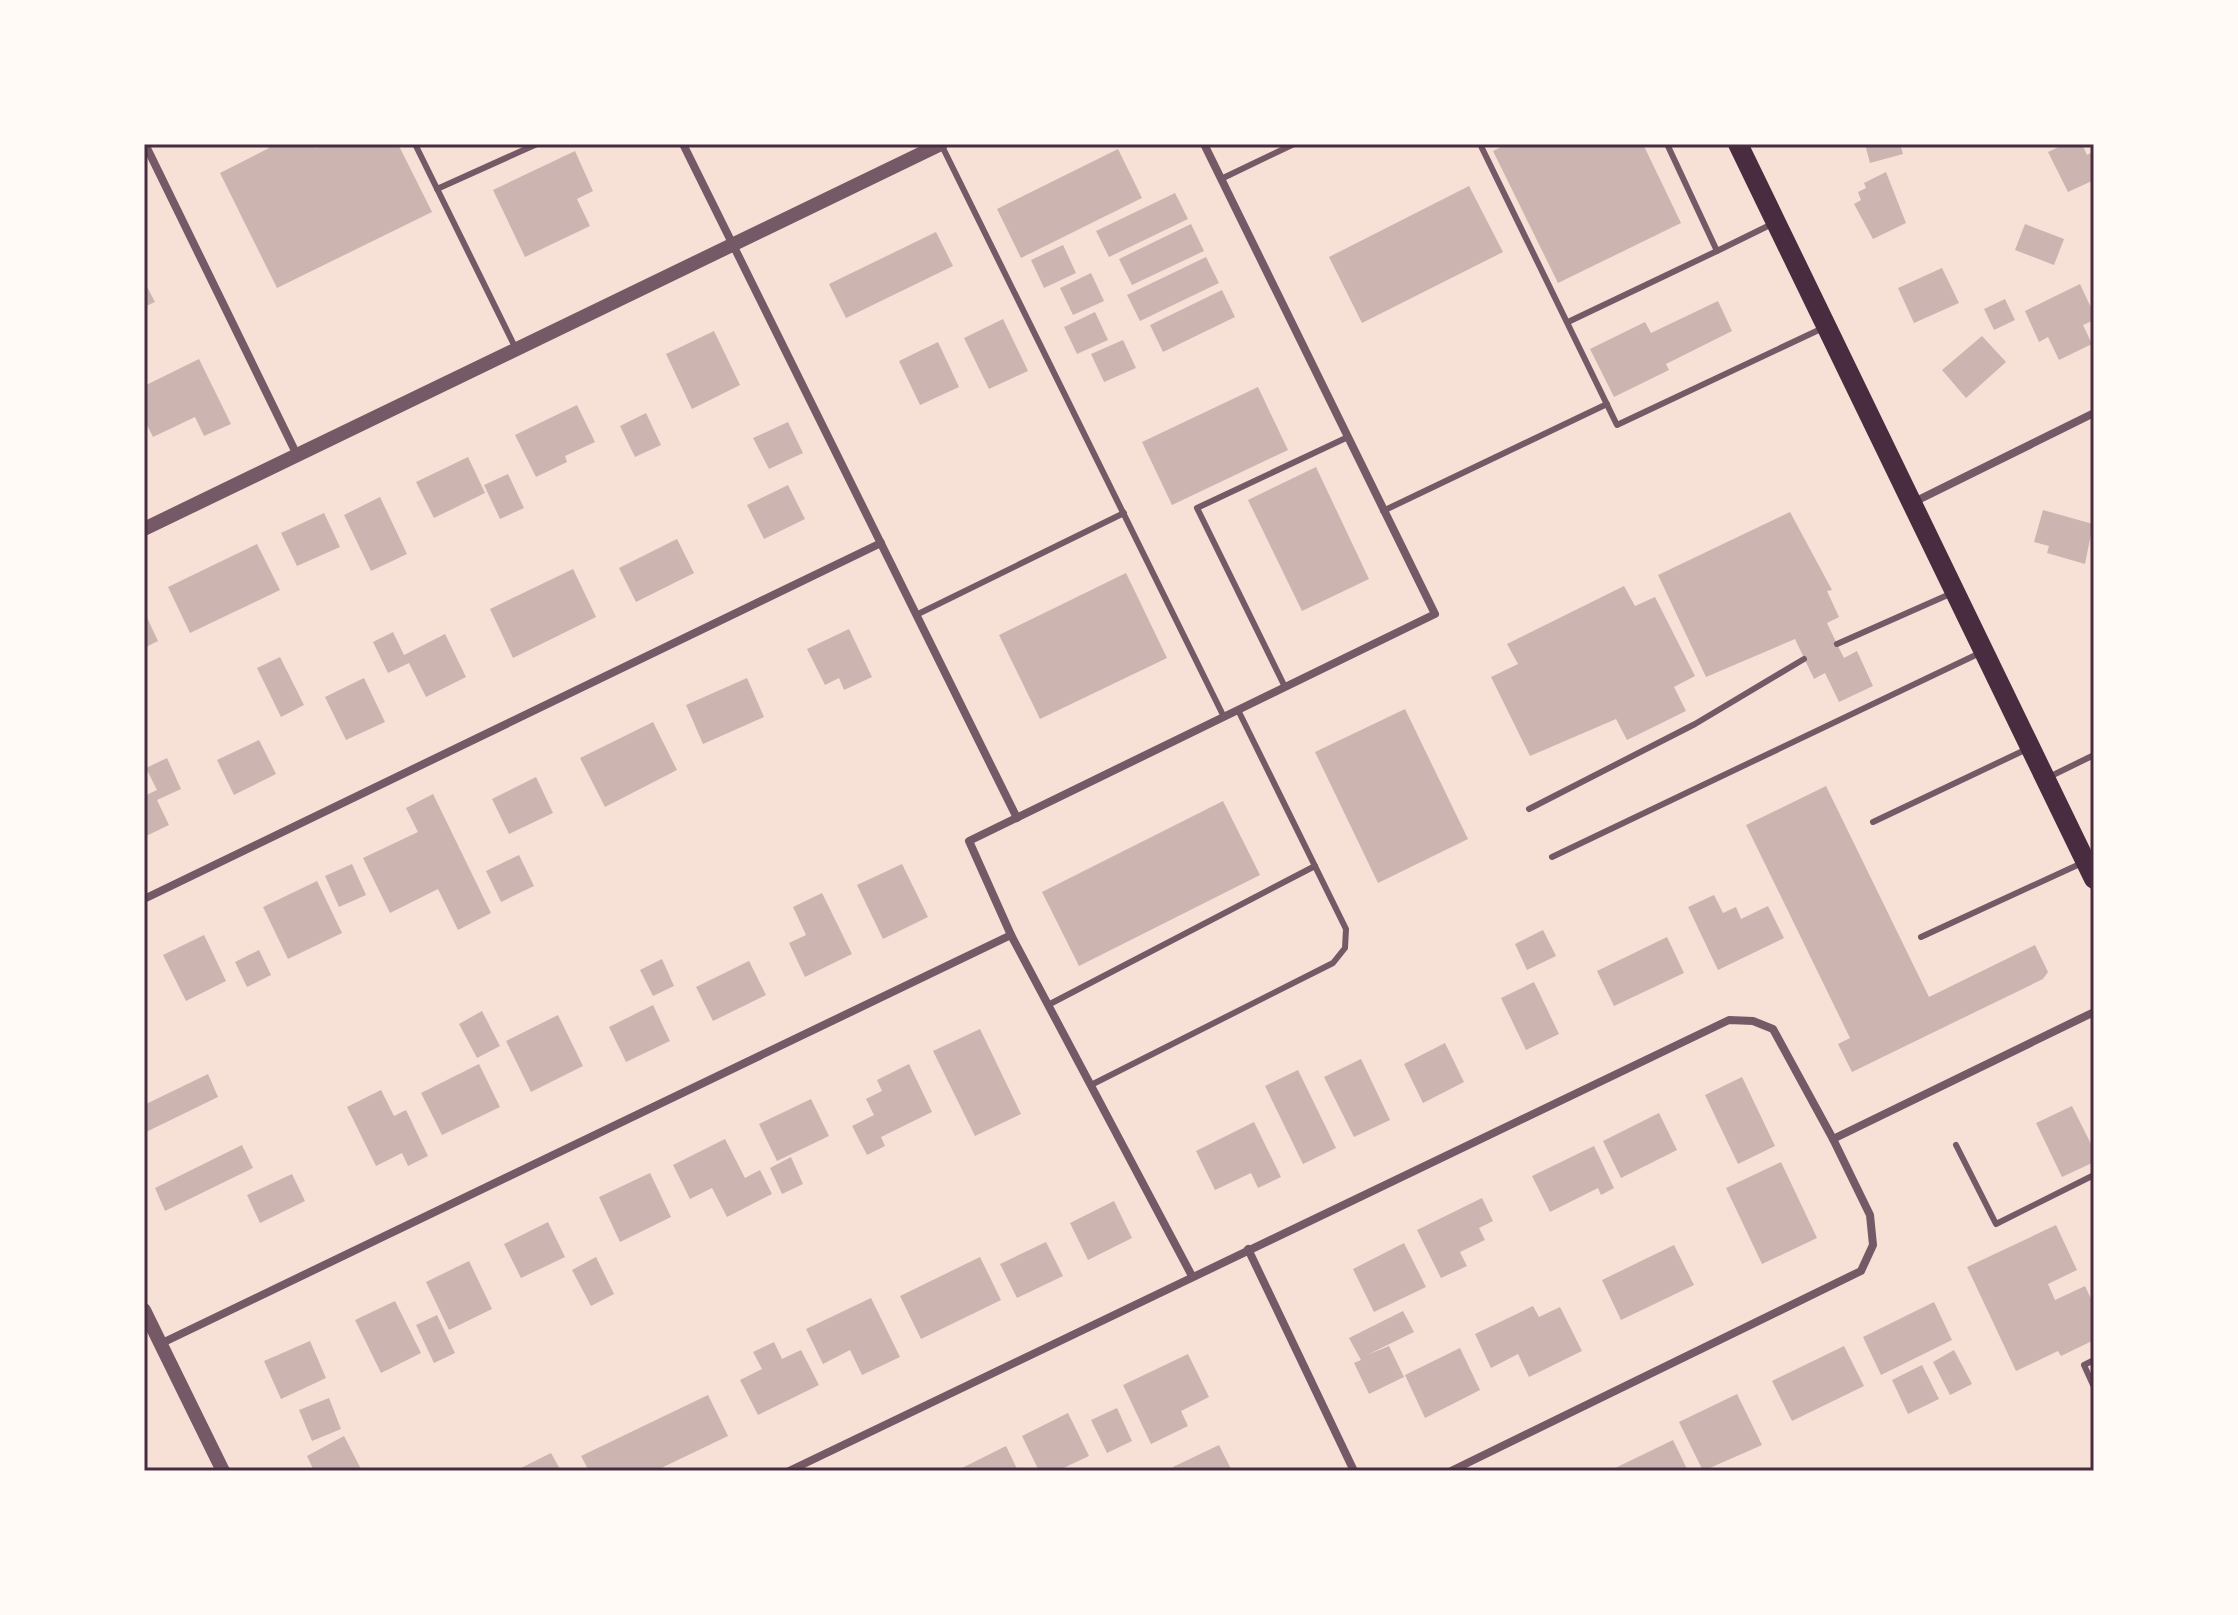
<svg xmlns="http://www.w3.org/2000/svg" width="2238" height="1615" viewBox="0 0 2238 1615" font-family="Lato,sans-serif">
<rect width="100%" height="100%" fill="#f7e1d7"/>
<g fill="#ccb4b1">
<polygon points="267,144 313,144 315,148 323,144 398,144 432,212 277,288 220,173 269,148"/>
<polygon points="1507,144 1643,144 1681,223 1558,283 1493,151"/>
<polygon points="1865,144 1900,144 1903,154 1870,163"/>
<polygon points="2065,144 2082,144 2087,155 2094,151 2094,180 2068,192 2048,152"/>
<polygon points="1118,149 1142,198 1021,258 997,209"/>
<polygon points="575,151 593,191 577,199 590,226 525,257 493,190"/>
<polygon points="1886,172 1906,223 1873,239 1854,204 1861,200 1858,192 1866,188 1864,183"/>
<polygon points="1469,186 1503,252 1362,323 1329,257"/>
<polygon points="1175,193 1188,219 1109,257 1096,231"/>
<polygon points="1191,224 1204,251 1132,285 1119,259"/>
<polygon points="2025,224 2064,239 2054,265 2015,250"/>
<polygon points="936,232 953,266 846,318 829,284"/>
<polygon points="1063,245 1076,273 1044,288 1031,260"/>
<polygon points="1206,257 1219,283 1140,321 1127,295"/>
<polygon points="1942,268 1959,303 1914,323 1898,288"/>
<polygon points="1091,273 1104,301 1073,315 1060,288"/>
<polygon points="144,281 155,302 144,307"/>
<polygon points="2080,284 2094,314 2094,320 2083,325 2092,344 2059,360 2048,337 2039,342 2025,311"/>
<polygon points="1222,290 1235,317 1163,352 1150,325"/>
<polygon points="2005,299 2015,320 1994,330 1984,309"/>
<polygon points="1718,301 1732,331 1666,364 1669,370 1614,397 1590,349 1645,322 1651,333"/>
<polygon points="1095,312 1108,340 1077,354 1064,327"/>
<polygon points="1003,319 1028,371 989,389 964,338"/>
<polygon points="714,331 740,385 692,409 666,354"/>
<polygon points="1982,336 2006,362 1966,398 1942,370"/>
<polygon points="1123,340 1136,368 1104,382 1091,354"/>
<polygon points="938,342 959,387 920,405 899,361"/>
<polygon points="199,359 231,424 204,436 195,417 153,437 144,419 144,386"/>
<polygon points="1258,387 1288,450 1172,505 1142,442"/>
<polygon points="577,405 595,442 565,456 567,462 536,477 515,435"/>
<polygon points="646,413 661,445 635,457 620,426"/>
<polygon points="788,422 803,453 769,469 753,438"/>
<polygon points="468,457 485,493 434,518 416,482"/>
<polygon points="1316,467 1369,579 1302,611 1248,500"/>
<polygon points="508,474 524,508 500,519 484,485"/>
<polygon points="788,485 805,519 764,539 747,505"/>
<polygon points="380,497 407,554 371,571 344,515"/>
<polygon points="2043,510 2093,524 2085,564 2047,553 2049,546 2034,542"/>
<polygon points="1790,512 1832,590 1827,591 1839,617 1827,623 1837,644 1844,658 1857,651 1873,686 1839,702 1825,673 1814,679 1795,639 1706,677 1658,575"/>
<polygon points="324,513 340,547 297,566 281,533"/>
<polygon points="677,539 694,573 636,602 619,568"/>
<polygon points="257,544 280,590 190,633 168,587"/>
<polygon points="573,569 596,617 513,658 490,609"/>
<polygon points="1126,573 1167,658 1040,719 999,635"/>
<polygon points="1624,586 1635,606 1655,597 1695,676 1674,687 1686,711 1627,740 1616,719 1530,756 1491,677 1518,664 1507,644"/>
<polygon points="144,611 158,641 144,648"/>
<polygon points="849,629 872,677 844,690 839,678 825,685 807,649"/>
<polygon points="393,632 404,655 445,634 466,677 426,697 409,663 388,673 373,642"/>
<polygon points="280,657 304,705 281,717 257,668"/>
<polygon points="364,678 385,722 346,740 325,697"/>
<polygon points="747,678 764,717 703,744 686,705"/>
<polygon points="1405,709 1468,839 1378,883 1315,752"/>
<polygon points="653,722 677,770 605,807 580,758"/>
<polygon points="259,740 276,774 234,795 217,760"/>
<polygon points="167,758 181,789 157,800 169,825 144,837 144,796 157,790 146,768"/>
<polygon points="536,777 553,813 509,834 492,799"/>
<polygon points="1826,786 1929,997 2035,945 2048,972 2043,979 1852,1072 1838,1044 1850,1038 1746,825"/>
<polygon points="433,794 491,913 458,930 438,889 390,913 363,858 418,832 406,808"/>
<polygon points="1223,801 1260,875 1079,966 1042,892"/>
<polygon points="519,855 534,886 501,902 486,871"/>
<polygon points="352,864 366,895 339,907 325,876"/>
<polygon points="902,864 928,917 883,939 857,885"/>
<polygon points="317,881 342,933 288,959 263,907"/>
<polygon points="822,893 852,954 805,977 789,943 806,935 793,907"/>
<polygon points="1714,895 1723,913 1736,907 1741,919 1768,906 1784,938 1718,970 1688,907"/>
<polygon points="1543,930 1556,956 1527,970 1515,944"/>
<polygon points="204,935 226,981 186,1001 163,955"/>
<polygon points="1667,937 1684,973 1614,1006 1597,971"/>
<polygon points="259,950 271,975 247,987 235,962"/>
<polygon points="662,959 674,986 653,996 640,970"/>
<polygon points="749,961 766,995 713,1021 696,987"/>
<polygon points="1534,982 1559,1034 1526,1050 1501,998"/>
<polygon points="653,1005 670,1041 626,1062 609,1027"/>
<polygon points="482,1011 500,1046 477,1058 459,1024"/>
<polygon points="558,1015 583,1066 531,1092 506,1041"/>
<polygon points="980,1029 1021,1114 975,1136 933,1051"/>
<polygon points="1445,1043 1464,1082 1423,1103 1404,1064"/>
<polygon points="1361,1059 1390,1120 1354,1137 1324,1077"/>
<polygon points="479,1064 500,1107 442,1135 421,1093"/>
<polygon points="909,1064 932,1112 881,1137 885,1146 867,1155 852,1126 874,1115 866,1099 882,1091 877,1080"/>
<polygon points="1298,1070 1336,1148 1303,1164 1265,1086"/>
<polygon points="208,1074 218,1097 144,1133 144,1105"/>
<polygon points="1742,1077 1775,1146 1738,1164 1705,1095"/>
<polygon points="381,1090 394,1116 406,1110 428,1156 408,1166 402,1153 376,1166 347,1107"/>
<polygon points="811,1099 829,1136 777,1161 759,1124"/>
<polygon points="2072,1106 2094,1150 2094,1162 2062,1177 2036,1123"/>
<polygon points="1659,1113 1677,1150 1621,1178 1603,1141"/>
<polygon points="1254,1122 1281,1177 1258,1188 1251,1173 1215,1190 1196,1151"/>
<polygon points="725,1139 745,1178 760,1170 772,1194 727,1217 712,1188 690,1199 673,1165"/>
<polygon points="242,1145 253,1168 165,1211 155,1188"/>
<polygon points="1594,1146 1614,1188 1601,1195 1598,1188 1550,1212 1532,1176"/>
<polygon points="791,1157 803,1184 782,1194 770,1168"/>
<polygon points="1781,1162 1817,1238 1762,1264 1726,1188"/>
<polygon points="650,1173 671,1217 620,1242 599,1197"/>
<polygon points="292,1174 305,1201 260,1223 247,1195"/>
<polygon points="1482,1198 1493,1221 1479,1228 1485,1240 1460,1252 1467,1266 1441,1278 1417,1230"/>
<polygon points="1114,1201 1132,1238 1088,1260 1070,1223"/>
<polygon points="548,1222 565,1257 521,1278 504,1244"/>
<polygon points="2056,1225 2077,1270 2048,1284 2055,1300 2085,1286 2094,1305 2094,1340 2061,1356 2058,1351 2016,1371 1967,1267"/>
<polygon points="1046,1242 1063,1276 1017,1298 1000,1264"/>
<polygon points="1404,1243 1426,1287 1374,1312 1353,1269"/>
<polygon points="1674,1245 1694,1285 1621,1320 1602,1280"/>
<polygon points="596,1257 614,1294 591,1306 572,1270"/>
<polygon points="980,1257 1001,1300 921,1339 900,1296"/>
<polygon points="469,1261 492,1309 449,1330 426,1282"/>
<polygon points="871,1298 900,1357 862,1375 850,1350 823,1364 806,1329"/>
<polygon points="395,1301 421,1353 381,1373 355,1320"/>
<polygon points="1934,1302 1952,1340 1881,1375 1863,1337"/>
<polygon points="1533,1306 1539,1317 1560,1307 1582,1351 1529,1377 1518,1354 1491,1368 1475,1334"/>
<polygon points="1403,1311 1414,1332 1367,1355 1389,1346 1404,1377 1369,1394 1354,1363 1361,1360 1349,1338"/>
<polygon points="437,1315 455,1353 434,1363 416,1325"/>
<polygon points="310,1341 326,1378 281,1399 264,1361"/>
<polygon points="774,1342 782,1359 801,1350 819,1385 758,1415 740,1380 762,1369 753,1352"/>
<polygon points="1844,1346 1864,1386 1792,1421 1772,1381"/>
<polygon points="1460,1348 1480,1390 1425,1418 1405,1375"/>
<polygon points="1954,1350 1972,1384 1950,1395 1933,1362"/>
<polygon points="1188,1354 1209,1397 1181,1411 1188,1426 1151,1444 1123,1385"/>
<polygon points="1922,1365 1939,1399 1908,1414 1892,1380"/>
<polygon points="1737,1394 1762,1445 1703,1471 1679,1422"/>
<polygon points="708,1395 728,1436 655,1471 589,1471 581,1456"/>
<polygon points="329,1398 341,1429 312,1441 299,1410"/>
<polygon points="1117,1408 1132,1441 1107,1453 1091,1420"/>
<polygon points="1068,1413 1089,1456 1057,1471 1039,1471 1022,1436"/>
<polygon points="344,1436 362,1471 314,1471 307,1456"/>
<polygon points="1673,1440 1688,1471 1609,1471"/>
<polygon points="1219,1445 1232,1471 1175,1471 1173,1467"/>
<polygon points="1006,1446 1018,1471 961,1471 960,1469"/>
<polygon points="551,1453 561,1471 515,1471"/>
</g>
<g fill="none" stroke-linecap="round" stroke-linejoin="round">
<g stroke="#755966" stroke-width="6">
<polyline points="415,144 516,349"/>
<polyline points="941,144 1224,717"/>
<polyline points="1480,144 1617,425 1823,328"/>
<polyline points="1667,144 1717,251 1772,224"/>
<polyline points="1221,179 1294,144"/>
<polyline points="437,189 537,144"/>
<polyline points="1568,322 1717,251"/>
<polyline points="1383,511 1607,404"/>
<polyline points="916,615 1124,513"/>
<polyline points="1837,644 1950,594"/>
<polyline points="1285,687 1197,508 1348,437"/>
<polyline points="2049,777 2094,755"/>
<polyline points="1529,809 1695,724 1804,659"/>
<polyline points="1873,822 2027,749"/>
<polyline points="1552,857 1982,652"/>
<polyline points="1921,937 2082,863"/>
<polyline points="1048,1005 1315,866"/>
<polyline points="1091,1085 1333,963 1345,948 1346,929 1238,710"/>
<polyline points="1956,1145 1996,1224 2094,1175"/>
<polyline points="2094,1360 2084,1365 2094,1387"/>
</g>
<g stroke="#755966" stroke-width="8">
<polyline points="145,144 297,455"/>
<polyline points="683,144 1017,818"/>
<polyline points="1912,503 2094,413"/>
<polyline points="144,899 881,543"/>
<polyline points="1248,1249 1354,1471"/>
<polyline points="1192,1276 1011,935 969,841 1435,614 1204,144"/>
<polyline points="160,1344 1011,935"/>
<polyline points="789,1471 1729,1020 1753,1021 1773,1029 1833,1139"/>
<polyline points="1451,1471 1861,1271 1873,1245 1870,1215 1833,1139 2094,1012"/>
</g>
<g stroke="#755966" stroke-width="14">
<polyline points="144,529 941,144"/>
<polyline points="144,1310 223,1471"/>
</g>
<polyline stroke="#4a2c40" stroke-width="20" points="1738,144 2094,879"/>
</g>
<rect width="2238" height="1615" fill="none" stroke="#fffaf5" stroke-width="292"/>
<rect x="146" y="146" width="1946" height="1323" fill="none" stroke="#4a2c40" stroke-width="3"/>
</svg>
